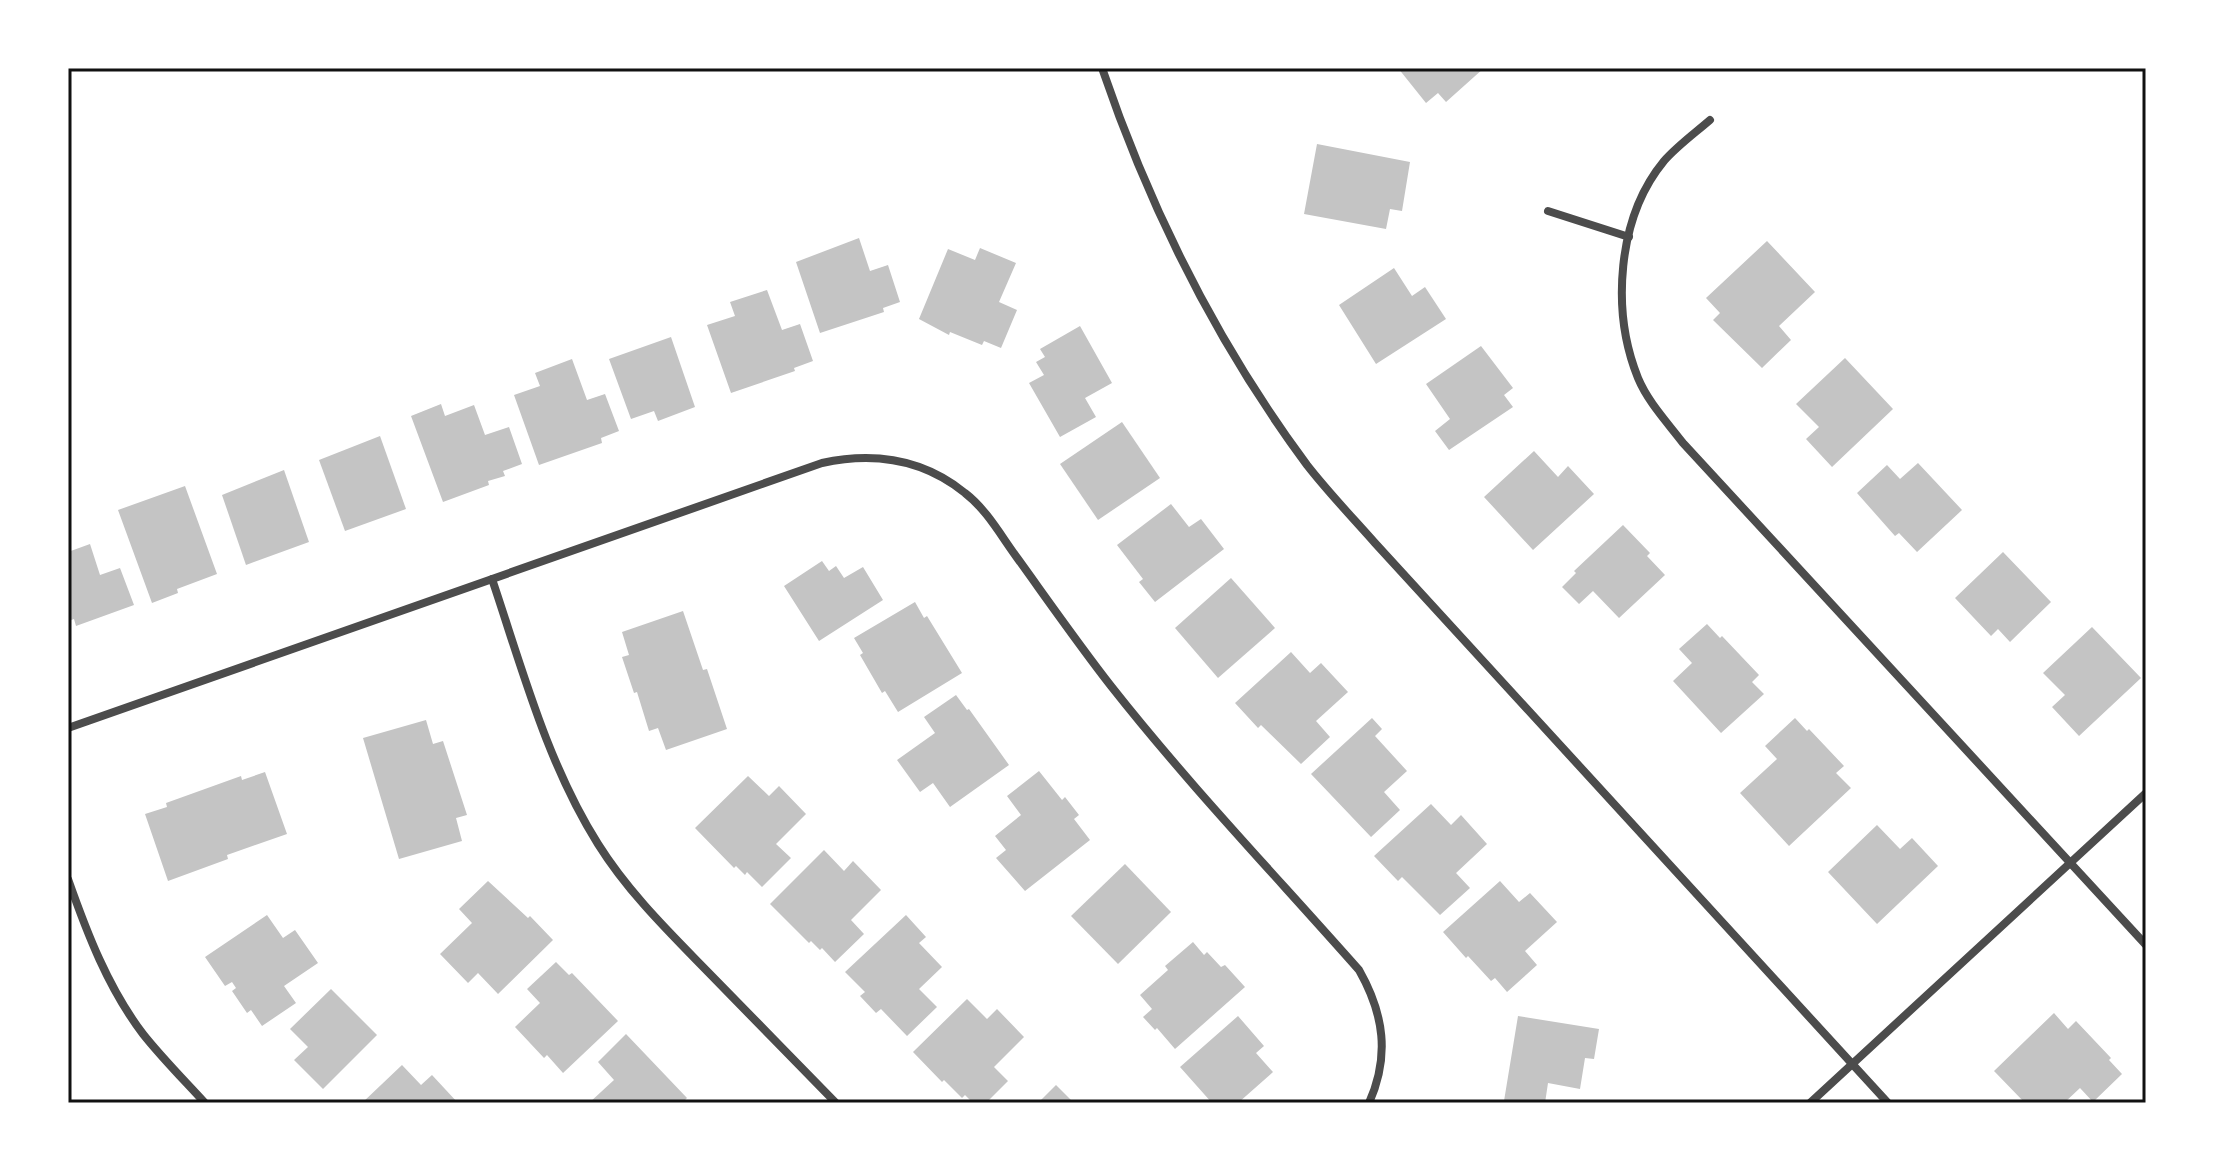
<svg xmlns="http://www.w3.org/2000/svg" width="2214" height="1171" viewBox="0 0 2214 1171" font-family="Barlow,sans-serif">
<rect width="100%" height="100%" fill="#fff"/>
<g fill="#c4c4c4">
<polygon points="1398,68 1484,68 1446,102 1438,93 1426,103"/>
<polygon points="1317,144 1410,162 1402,211 1390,209 1386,229 1304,214"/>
<polygon points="859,238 870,271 888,265 900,302 883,308 884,312 820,333 796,262"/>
<polygon points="1767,241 1815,292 1779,326 1791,340 1762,368 1713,320 1720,313 1706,298"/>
<polygon points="980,248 1016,263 999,302 1017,310 1001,348 984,341 982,345 950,332 949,335 919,319 948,249 975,260"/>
<polygon points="1394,268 1412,296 1425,287 1446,319 1376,364 1339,305"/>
<polygon points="767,290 782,330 800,324 813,361 794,368 795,371 731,393 707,325 735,316 730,302"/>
<polygon points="1080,326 1112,383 1085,398 1096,417 1060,437 1029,383 1044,375 1036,362 1045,357 1040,349"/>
<polygon points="671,337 695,407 658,421 654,411 631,419 609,359"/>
<polygon points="1481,346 1513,388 1504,395 1513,407 1449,450 1435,431 1450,419 1426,384"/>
<polygon points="1845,358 1893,409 1832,467 1806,439 1819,427 1796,404"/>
<polygon points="572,359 587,400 605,394 619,431 601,438 602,443 539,465 514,395 540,386 535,373"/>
<polygon points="441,404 445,416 474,405 485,435 509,427 522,464 503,471 505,476 488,481 489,485 443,502 411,416"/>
<polygon points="1122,422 1160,478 1098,520 1060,464"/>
<polygon points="380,436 406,509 345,531 319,460"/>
<polygon points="1534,451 1558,477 1568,466 1594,494 1533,550 1484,497"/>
<polygon points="1918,463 1962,510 1917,552 1899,533 1895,536 1857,493 1887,465 1900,479"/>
<polygon points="284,470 309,542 246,565 222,495"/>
<polygon points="185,486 217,574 177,589 178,593 152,603 118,510"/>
<polygon points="1171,504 1189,527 1201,519 1224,549 1155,602 1139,582 1143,579 1117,545"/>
<polygon points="1623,525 1650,553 1647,556 1665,575 1619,618 1593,591 1579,604 1562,587 1576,573 1574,571"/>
<polygon points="90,544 100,575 120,568 134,605 76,626 74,619 68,621 68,552"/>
<polygon points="2003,552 2051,602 2010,642 1998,629 1991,636 1955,598"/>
<polygon points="822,561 829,571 836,566 844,578 863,567 883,600 819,641 784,586"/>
<polygon points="1231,578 1275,628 1218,678 1175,628"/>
<polygon points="915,602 924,618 927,616 962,673 898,712 885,691 882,693 860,655 863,653 854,638"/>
<polygon points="683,611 703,670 707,669 727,729 666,750 658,728 649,731 637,692 634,693 622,657 629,655 622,632"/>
<polygon points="1707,624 1720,638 1722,636 1759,675 1752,682 1764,694 1721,733 1673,681 1692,663 1679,649"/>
<polygon points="2092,627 2141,678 2079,736 2052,707 2065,695 2043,673"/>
<polygon points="1291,652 1310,673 1321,663 1348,692 1316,721 1330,737 1301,764 1261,725 1258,728 1235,703"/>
<polygon points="956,695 967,710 969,709 1009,765 950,807 933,783 920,792 897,760 935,733 924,717"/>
<polygon points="1372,718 1382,729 1375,736 1407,771 1384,792 1400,810 1371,837 1311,774"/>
<polygon points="1795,718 1807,731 1809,729 1844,766 1836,773 1851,788 1789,846 1740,793 1777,759 1765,746"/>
<polygon points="426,720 433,744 443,741 467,815 456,818 462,841 399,859 363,738"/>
<polygon points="1039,771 1062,800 1065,797 1079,815 1074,819 1090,840 1025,891 996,858 1006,850 995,836 1021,815 1007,796"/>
<polygon points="265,772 287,834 227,855 228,859 168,881 145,814 167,807 166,803 241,776 242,780"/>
<polygon points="748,776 769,796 779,786 806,814 776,844 791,858 762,887 747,872 745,875 736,866 734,868 695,828"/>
<polygon points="1431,804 1451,825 1461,815 1487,844 1456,873 1470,888 1440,915 1402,877 1398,881 1374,856"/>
<polygon points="1877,825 1900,849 1912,838 1938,866 1877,924 1828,872"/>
<polygon points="824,850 844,871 853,861 881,890 851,920 864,934 835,962 822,948 820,950 811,941 809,943 770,904"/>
<polygon points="1125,864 1171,912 1118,964 1071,916"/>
<polygon points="488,881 528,918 530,916 553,940 498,994 478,973 468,983 440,954 472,923 459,909"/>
<polygon points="1500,881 1519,902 1530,893 1557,922 1525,951 1537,965 1507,992 1495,978 1491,981 1468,956 1466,958 1443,932"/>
<polygon points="267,915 283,938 295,930 318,963 284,986 296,1003 262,1026 251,1010 247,1013 232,991 236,988 232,982 225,986 205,957"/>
<polygon points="906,915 926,937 919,943 942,967 919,989 937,1007 907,1036 881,1009 876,1013 860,996 865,992 845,972"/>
<polygon points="1193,942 1204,955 1207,952 1221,967 1225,965 1245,987 1175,1049 1157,1028 1155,1030 1143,1017 1152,1009 1140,995 1168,970 1165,966"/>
<polygon points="556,962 569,975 572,973 618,1021 563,1073 547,1055 544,1058 515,1027 540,1003 527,989"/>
<polygon points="331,989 377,1035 323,1089 294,1060 308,1047 290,1029"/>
<polygon points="967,999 987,1019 997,1009 1024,1037 994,1067 1008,1081 986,1103 973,1103 965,1095 962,1098 944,1080 942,1082 913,1052"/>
<polygon points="2054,1013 2068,1029 2076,1021 2111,1058 2109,1060 2122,1074 2093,1102 2080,1088 2064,1103 2025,1103 1994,1071"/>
<polygon points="1238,1016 1264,1046 1256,1053 1273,1072 1238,1103 1212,1103 1180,1067"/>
<polygon points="1518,1016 1599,1029 1594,1059 1585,1058 1580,1089 1548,1083 1545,1103 1504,1101"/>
<polygon points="626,1034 687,1098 682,1103 589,1103 614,1080 598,1062"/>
<polygon points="402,1065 421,1085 432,1075 458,1103 362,1103"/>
<polygon points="1056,1085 1074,1103 1038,1103"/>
</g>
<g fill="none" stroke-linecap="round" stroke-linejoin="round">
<g stroke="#4c4c4c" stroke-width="8">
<path d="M 1102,68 C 1150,209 1218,345 1307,465 C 1328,492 1352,517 1375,543 L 1888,1103"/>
<path d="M 1710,120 C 1695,133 1677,146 1664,161 C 1617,218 1611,311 1638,378 C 1648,402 1667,422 1683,443 L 2146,945"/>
<polyline points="1548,211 1629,237"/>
<path d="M 492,579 C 522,668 547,763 598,844 C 628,892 669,932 708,972 C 751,1016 793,1059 836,1103"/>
<path d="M 68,728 L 822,463 C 873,452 923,459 965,493 C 987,510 1001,536 1018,559 C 1049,602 1079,645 1111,686 C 1189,785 1276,876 1359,970 C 1384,1014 1390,1056 1369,1103"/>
<path d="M 68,879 C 87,933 108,988 143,1034 C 162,1058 184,1080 205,1103"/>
<polyline points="1810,1103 2146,793"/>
</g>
</g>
<rect width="2214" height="1171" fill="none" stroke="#ffffff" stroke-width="140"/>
<rect x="70" y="70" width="2074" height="1031" fill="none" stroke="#111" stroke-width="3"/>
</svg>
